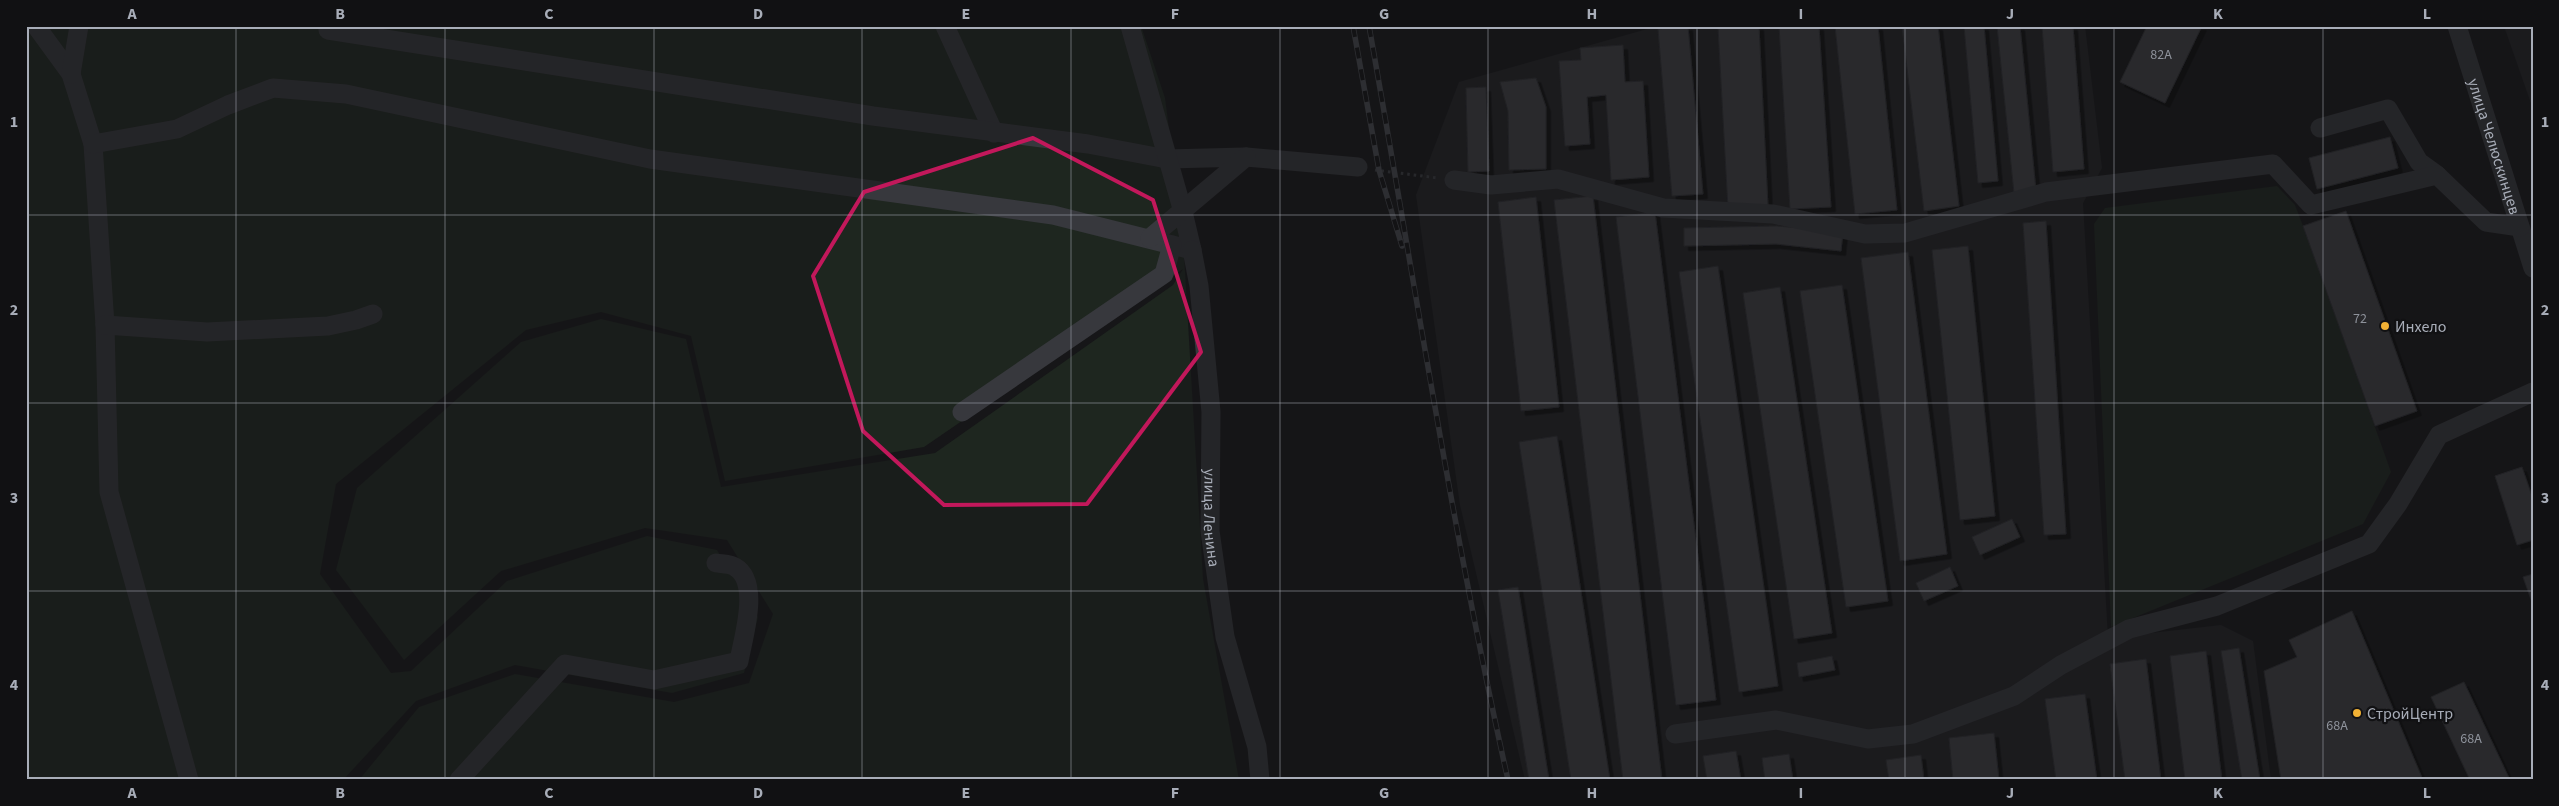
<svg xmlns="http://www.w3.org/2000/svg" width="2559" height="806" viewBox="0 0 2559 806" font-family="'Source Sans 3',sans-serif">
<defs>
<filter id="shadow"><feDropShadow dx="4.5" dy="4.5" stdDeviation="0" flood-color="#0009"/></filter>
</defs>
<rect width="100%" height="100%" fill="#161618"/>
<g fill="#222225">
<polygon points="1658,26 2085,26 2102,168 2083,203 2108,638 2221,625 2253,641 2271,780 1525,780 1460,505 1416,195 1459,82"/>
<polygon points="2504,26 2533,26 2533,109"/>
</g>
<g fill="#1e261f">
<polygon points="26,26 1141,26 1165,98 1183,237 1203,579 1239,780 359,780 419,707 515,674 674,702 749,683 773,614 727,540 645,528 501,571 404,660 336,570 357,488 521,342 601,319 686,339 721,487 935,453 1173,285 1183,269 924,447 725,481 691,336 601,312 526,330 336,484 320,574 391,673 411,671 507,581 647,536 717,550 758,617 744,673 672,693 515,665 416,701 343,780 26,780"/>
<polygon points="2277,186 2295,205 2303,226 2391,472 2363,524 2111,627 2094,224 2105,208"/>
</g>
<g fill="#404145" stroke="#303034" filter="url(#shadow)">
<polygon points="1688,26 1703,194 1672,196 1658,29"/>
<polygon points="1759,26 1768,206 1728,208 1718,27"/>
<polygon points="1779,26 1819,26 1831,207 1790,209"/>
<polygon points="1835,26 1878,26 1897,210 1855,214"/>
<polygon points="1902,26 1938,26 1959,206 1924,211"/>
<polygon points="1964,26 1984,26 1998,181 1978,183"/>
<polygon points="1997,26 2020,26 2036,191 2014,193"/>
<polygon points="2042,26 2073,26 2084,169 2053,172"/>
<polygon points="2147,26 2202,26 2165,103 2120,82"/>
<polygon points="1623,45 1625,82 1643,81 1649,177 1611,180 1606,95 1587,97 1590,144 1565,146 1559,61 1581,60 1580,48"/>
<polygon points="1536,78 1546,107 1546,169 1509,170 1508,111 1500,82"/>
<polygon points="1486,87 1489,171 1468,172 1466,88"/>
<polygon points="2390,137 2398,168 2317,189 2309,158"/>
<polygon points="1593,196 1662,780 1623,780 1554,200"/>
<polygon points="1536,197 1559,407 1521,411 1498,202"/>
<polygon points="2346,211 2417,411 2375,426 2303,226"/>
<polygon points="1655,212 1716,700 1676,705 1616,217"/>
<polygon points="2046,221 2066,534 2044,535 2023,223"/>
<polygon points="1777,226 1843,232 1841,251 1776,244 1684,246 1684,228"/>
<polygon points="1968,246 1995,516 1960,520 1932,250"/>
<polygon points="1908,252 1947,554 1900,561 1861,258"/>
<polygon points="1718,266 1778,686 1739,692 1679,272"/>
<polygon points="1842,285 1888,601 1846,607 1800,291"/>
<polygon points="1780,287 1832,633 1794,639 1743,293"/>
<polygon points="1557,436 1610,780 1571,780 1519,442"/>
<polygon points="2522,467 2533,499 2533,540 2517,545 2495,476"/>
<polygon points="2012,519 2020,537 1980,555 1972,537"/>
<polygon points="1950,567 1958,586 1924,601 1916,583"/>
<polygon points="2533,574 2533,605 2523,577"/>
<polygon points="1518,587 1549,780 1529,780 1498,590"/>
<polygon points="2352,611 2423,780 2281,780 2264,671 2297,657 2289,640"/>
<polygon points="2239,648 2260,780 2242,780 2221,651"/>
<polygon points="2206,651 2222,780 2185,780 2170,656"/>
<polygon points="1832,656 1835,670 1799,677 1797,663"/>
<polygon points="2146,659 2161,780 2125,780 2110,664"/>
<polygon points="2464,682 2510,780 2470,780 2431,697"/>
<polygon points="2085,694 2097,780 2056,780 2045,699"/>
<polygon points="1994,733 1999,780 1953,780 1949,738"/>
<polygon points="1736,751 1741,780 1707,780 1703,756"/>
<polygon points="1789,754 1793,780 1765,780 1762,758"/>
<polygon points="1921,755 1924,780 1889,780 1886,760"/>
</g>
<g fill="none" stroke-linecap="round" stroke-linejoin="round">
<polyline stroke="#3d3f44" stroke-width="3" stroke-dasharray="2.5 4" stroke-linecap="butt" points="1375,170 1438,178"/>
<g stroke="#37383d" stroke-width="19">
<polyline points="36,26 71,74 93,144 105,325 109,492 189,780"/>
<polyline points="945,26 994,133"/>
<path id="s1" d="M 2457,26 L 2533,268"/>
<polyline points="328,30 873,116 1088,144 1167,159 1246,157 1358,167"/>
<polyline points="71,74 79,26"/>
<polyline points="2320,128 2388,109 2419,162 2437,175"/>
<polyline points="93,144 177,129 228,105 273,88 346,94 650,159 1053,215 1192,250 1183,212 1130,26"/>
<polyline points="1454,180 1491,185 1558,179 1663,208 1773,214 1865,234 1905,233 2046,192 2273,164 2311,205 2437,175 2486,222 2520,227"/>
<polyline points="1150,238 1246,157"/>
<path id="s2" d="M 1192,250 L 1199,286 L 1211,412 L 1210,531 L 1225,637 L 1257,747 L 1260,780"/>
<polyline points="105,325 207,332 328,326 356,320 373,314"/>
<polyline points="962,412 1164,274 1172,245"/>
<polyline points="1675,734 1776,720 1868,739 1913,734 2014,696 2061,665 2129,629 2217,606 2369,544 2398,504 2439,435 2533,392"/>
<path d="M 459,780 L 565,664 L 654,680 L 739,661 C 743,638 761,582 735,567 C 731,564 722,564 716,563"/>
</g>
<g stroke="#4a4c52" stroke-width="5.5">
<g id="rail">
<polyline points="1353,26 1379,170 1402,246"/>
<path d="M 1369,26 C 1414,278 1452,530 1508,780"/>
</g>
</g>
<use href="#rail" stroke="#111113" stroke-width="4" stroke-dasharray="11" stroke-linecap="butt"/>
</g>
<path d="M0 0H2559V806H0ZM 1033,138 L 1153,200 L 1201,352 L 1087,504 L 944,505 L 863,431 L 813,276 L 864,192 Z" fill="#161618" fill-opacity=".55" fill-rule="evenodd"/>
<path fill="none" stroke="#c2185b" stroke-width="4" stroke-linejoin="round" d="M 1033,138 L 1153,200 L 1201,352 L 1087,504 L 944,505 L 863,431 L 813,276 L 864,192 Z"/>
<path fill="none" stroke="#a8adb8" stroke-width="1" stroke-opacity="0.55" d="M 236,26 L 236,780M 445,26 L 445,780M 654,26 L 654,780M 862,26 L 862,780M 1071,26 L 1071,780M 1280,26 L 1280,780M 1488,26 L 1488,780M 1697,26 L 1697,780M 1905,26 L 1905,780M 2114,26 L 2114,780M 2323,26 L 2323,780M 26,215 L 2533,215M 26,403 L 2533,403M 26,591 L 2533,591"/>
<g fill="#f2b134" stroke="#111113" stroke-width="2">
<circle cx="2385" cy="326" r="5"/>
<circle cx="2357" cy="713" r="5"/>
</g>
<g text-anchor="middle" stroke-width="4.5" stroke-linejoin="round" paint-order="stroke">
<g font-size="14" fill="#8e929b">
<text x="2161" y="59">82А</text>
<text x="2360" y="323">72</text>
<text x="2337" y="730">68А</text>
<text x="2471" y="743">68А</text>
</g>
<g font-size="16" fill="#a8adb8" stroke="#111113">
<text dy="6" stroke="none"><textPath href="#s1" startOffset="126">улица Челюскинцев</textPath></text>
<text dy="6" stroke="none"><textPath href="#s2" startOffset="269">улица Ленина</textPath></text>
</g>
<g font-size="16" fill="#a8adb8" stroke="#111113" text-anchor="start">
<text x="2395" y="332">Инхело</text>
<text x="2367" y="719">СтройЦентр</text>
</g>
</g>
<rect width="2559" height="806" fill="none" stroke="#111113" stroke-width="55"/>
<rect x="28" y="28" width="2504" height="750" fill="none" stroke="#a8adb8" stroke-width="2"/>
<g font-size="16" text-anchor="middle" font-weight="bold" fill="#a8adb8">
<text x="132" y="19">A</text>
<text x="340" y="19">B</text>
<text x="549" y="19">C</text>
<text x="758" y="19">D</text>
<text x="966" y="19">E</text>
<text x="1175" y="19">F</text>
<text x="1384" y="19">G</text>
<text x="1592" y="19">H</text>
<text x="1801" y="19">I</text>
<text x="2010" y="19">J</text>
<text x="2218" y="19">K</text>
<text x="2427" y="19">L</text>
<text x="14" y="127">1</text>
<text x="2545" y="127">1</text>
<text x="14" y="315">2</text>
<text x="2545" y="315">2</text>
<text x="14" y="503">3</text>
<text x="2545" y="503">3</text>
<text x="14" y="690">4</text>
<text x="2545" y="690">4</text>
<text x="132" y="798">A</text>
<text x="340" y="798">B</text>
<text x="549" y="798">C</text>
<text x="758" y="798">D</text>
<text x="966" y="798">E</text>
<text x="1175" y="798">F</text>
<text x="1384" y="798">G</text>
<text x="1592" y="798">H</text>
<text x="1801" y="798">I</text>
<text x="2010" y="798">J</text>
<text x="2218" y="798">K</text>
<text x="2427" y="798">L</text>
</g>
</svg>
